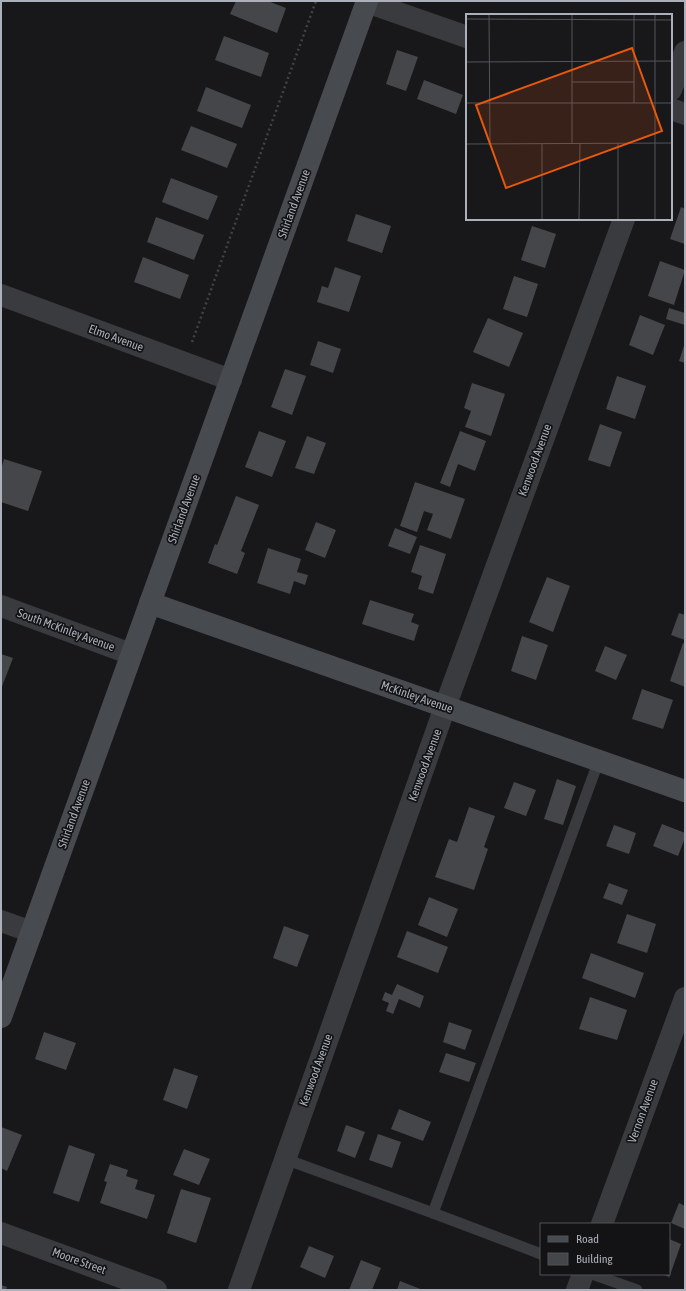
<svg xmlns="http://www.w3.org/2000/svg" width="686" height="1291" viewBox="0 0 686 1291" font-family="'Asap Condensed',sans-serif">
<rect width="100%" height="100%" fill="#18181a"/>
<g fill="#45464a">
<polygon points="236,1 268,1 286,8 277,33 230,14"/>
<polygon points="224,36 269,53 261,77 215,60"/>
<polygon points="397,50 418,57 406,91 386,84"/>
<polygon points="424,80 463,95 456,114 417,99"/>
<polygon points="206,87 251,105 242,128 197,111"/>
<polygon points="191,126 237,144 227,168 181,150"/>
<polygon points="171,178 218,196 208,220 162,202"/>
<polygon points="681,207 685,209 685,244 670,239"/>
<polygon points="356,214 391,226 382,253 347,241"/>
<polygon points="156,217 204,235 194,260 147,242"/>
<polygon points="532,226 556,234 545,268 521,260"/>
<polygon points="143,257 189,275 180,299 134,282"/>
<polygon points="660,261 685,270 674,305 648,296"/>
<polygon points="335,267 361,276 349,312 317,302 322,286 328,288"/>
<polygon points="514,276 538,284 527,317 503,309"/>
<polygon points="669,308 685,313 685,325 666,319"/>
<polygon points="640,315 665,325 653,355 629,345"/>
<polygon points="488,318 523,333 509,367 473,352"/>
<polygon points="318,341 341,349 333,373 310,365"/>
<polygon points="685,343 685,363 679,361"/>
<polygon points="285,369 306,376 292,415 271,407"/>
<polygon points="617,376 646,386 635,419 606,409"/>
<polygon points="472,383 505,394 491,436 465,427 471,411 464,408"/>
<polygon points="600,424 622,432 610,467 588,460"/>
<polygon points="259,431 286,441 272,477 245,467"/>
<polygon points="460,431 486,441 475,471 458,464 450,487 440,483"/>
<polygon points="307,436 326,443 314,474 295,468"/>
<polygon points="4,459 42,471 28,511 1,502 1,469"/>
<polygon points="415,482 465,499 451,539 427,530 433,514 424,511 417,532 400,526"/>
<polygon points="236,496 259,505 241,551 245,553 237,574 208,563 215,544 217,545"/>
<polygon points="316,522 336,530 325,558 305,550"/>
<polygon points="395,528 417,537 410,554 388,546"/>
<polygon points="420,545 446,554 433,594 418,589 422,576 411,572"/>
<polygon points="268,548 301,559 297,572 308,575 305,585 294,581 290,594 257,583"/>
<polygon points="547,577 570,586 553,632 529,622"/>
<polygon points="370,600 414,614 411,622 419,625 414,641 362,624"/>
<polygon points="679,613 685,615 685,640 671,635"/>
<polygon points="522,636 548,645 536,680 511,671"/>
<polygon points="683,643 685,644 685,687 670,681"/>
<polygon points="605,646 627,655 616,680 595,671"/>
<polygon points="1,654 13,658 1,689"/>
<polygon points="642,689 673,700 663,729 632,719"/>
<polygon points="557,779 576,786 563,825 544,819"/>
<polygon points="514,782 536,790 526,816 504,808"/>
<polygon points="469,807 495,816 484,847 488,849 474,890 435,877 449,839 457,842"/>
<polygon points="662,824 685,833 685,838 678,856 653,846"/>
<polygon points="614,825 636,833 629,854 606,846"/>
<polygon points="609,883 628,890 622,905 603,898"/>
<polygon points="429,897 458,909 447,937 418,925"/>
<polygon points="627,914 656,924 647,953 617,943"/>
<polygon points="284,926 309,935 297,967 273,958"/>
<polygon points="407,931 448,947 438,973 397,957"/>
<polygon points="591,953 644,973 635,998 582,978"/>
<polygon points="397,984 424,996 420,1008 399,999 393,1014 386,1011 389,1003 382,1000 385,992 392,995"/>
<polygon points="590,997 627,1010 617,1040 579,1029"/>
<polygon points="449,1022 472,1030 465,1050 443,1042"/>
<polygon points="44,1032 76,1043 66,1070 35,1059"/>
<polygon points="446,1053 476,1063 469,1082 439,1072"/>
<polygon points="174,1068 198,1076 187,1109 163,1100"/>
<polygon points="399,1109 431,1122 423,1141 391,1129"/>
<polygon points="346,1125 365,1132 355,1158 337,1151"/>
<polygon points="1,1127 22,1135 7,1171 1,1168"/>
<polygon points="378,1134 401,1142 392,1168 369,1160"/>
<polygon points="69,1145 95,1154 79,1202 53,1193"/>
<polygon points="184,1149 210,1159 199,1185 173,1175"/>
<polygon points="110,1164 128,1170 126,1176 138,1180 135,1189 155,1195 147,1219 100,1203 107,1182 104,1181"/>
<polygon points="181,1189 211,1198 196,1243 167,1233"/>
<polygon points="679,1203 685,1206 685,1229 671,1223"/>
<polygon points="669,1239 681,1244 669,1278 669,1277 662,1274 669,1274"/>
<polygon points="309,1246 334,1256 325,1278 300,1267"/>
<polygon points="361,1260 381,1268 372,1290 349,1290"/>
<polygon points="400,1281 423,1290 397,1290"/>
<polygon points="1,1285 7,1287 6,1290 1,1290"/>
</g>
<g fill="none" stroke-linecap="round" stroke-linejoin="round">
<polyline stroke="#3f4246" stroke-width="2.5" stroke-dasharray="2 3" stroke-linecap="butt" points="192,342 316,1"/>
<g stroke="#393b3f" stroke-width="11">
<polyline points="285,1159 433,1213 541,1254"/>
<polyline points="433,1213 599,760"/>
<polyline points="592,1274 637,1290"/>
</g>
<g stroke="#393b3f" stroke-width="22">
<polyline points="367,2 467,37"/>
<polyline points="671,90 685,52"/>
<polyline points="671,109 685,114"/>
<polyline points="1,295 231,380"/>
<polyline points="1,606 131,654"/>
<polyline points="1,921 32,932"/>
<polyline points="602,1224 685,998"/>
<polyline points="1,1233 156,1290"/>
<polyline points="239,1290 445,707 624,219"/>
<polyline points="577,1290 583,1274"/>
</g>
<g stroke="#474a4f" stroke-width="22">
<polyline points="150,603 685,791"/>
<polyline points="1,1017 367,1"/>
</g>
</g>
<g text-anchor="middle" stroke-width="3.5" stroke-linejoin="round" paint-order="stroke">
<g font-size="12" fill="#abb0ba" stroke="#131315">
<text transform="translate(294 204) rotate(-70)" y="4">Shirland Avenue</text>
<text transform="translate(116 338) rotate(20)" y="4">Elmo Avenue</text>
<text transform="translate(535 460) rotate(-70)" y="4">Kenwood Avenue</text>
<text transform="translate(184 509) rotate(-70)" y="4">Shirland Avenue</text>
<text transform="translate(66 630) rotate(20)" y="4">South McKinley Avenue</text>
<text transform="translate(417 697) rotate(19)" y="4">McKinley Avenue</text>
<text transform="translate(425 765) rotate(-70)" y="4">Kenwood Avenue</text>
<text transform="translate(74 814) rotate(-70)" y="4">Shirland Avenue</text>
<text transform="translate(316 1070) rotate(-70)" y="4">Kenwood Avenue</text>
<text transform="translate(643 1111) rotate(-70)" y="4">Vernon Avenue</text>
<text transform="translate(79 1261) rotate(20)" y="4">Moore Street</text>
</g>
</g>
<g transform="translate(466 14)">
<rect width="206" height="206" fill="#18181a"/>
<path fill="none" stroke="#53555a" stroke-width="1" d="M 23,0 L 24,130M 106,0 L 106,130M 0,5 L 206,6M 0,48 L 206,47M 106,68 L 168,68M 0,89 L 206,89M 168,89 L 168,0M 152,129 L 152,206M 0,130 L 206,129M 76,206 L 76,130M 113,206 L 114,130M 189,206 L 189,0"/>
<path fill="#e8590c" fill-opacity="0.15" stroke="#e8590c" stroke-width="2" d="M 166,34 L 196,117 L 40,174 L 10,91 Z"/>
<rect width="206" height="206" fill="none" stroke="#abb0ba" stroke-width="2"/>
</g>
<rect width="686" height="1291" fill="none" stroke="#abb0ba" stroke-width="4"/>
<rect x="540" y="1223" width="130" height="52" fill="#131315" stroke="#505257"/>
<rect x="548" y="1236" width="20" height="6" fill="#474a4f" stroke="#505257"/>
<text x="576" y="1243" font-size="12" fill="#abb0ba">Road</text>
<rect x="548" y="1253" width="20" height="12" fill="#45464a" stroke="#505257"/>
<text x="576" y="1263" font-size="12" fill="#abb0ba">Building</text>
</svg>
